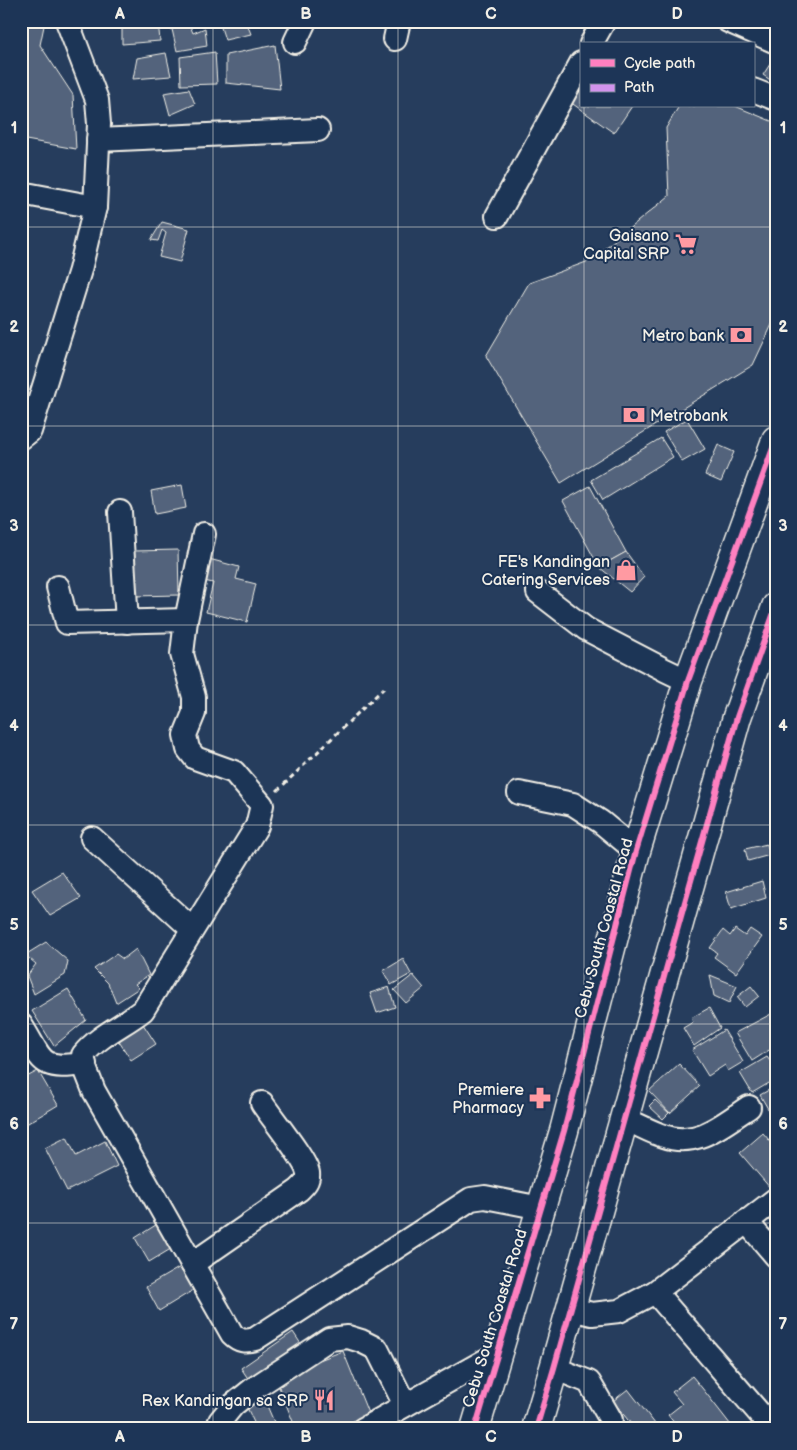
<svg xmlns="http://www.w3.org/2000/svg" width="797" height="1450" viewBox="0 0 797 1450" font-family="'Balsamiq Sans',sans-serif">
<rect width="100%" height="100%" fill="#263d5d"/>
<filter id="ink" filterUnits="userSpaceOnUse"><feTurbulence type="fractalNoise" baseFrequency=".02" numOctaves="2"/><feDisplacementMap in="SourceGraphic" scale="10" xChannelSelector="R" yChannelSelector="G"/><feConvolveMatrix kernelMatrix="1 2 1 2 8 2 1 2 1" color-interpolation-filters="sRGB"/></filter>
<g filter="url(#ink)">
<g fill="#52647b" stroke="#f4f1e8">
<polygon points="21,21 45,21 40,45 73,95 76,149 26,140 21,145"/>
<polygon points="122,21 158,21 160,41 122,44"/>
<polygon points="176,21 188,21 193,33 205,28 207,46 177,51 171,25"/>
<polygon points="219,21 246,21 251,34 225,40"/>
<polygon points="275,45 280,89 226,83 226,55"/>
<polygon points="215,52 217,84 181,85 180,57"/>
<polygon points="166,53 171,76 133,79 137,58"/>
<polygon points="774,58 776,59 776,84 763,75"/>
<polygon points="581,87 581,106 632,106 614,133 570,102"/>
<polygon points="189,89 195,104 170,115 164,93"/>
<polygon points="679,106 735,106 776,123 776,316 753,365 561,483 486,356 529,283 589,261 669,196 666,128"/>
<polygon points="162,222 189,229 180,262 159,257 166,233 162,230 158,241 151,240"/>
<polygon points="687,419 705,449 682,462 664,432"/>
<polygon points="661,438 673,457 603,500 591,480"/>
<polygon points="718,445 734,452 721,482 705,475"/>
<polygon points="182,485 186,508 155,514 151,491"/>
<polygon points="590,486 626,552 599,567 563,501"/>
<polygon points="178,550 179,595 134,596 133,551"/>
<polygon points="626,552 644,577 630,592 599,567"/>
<polygon points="209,559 239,567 236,579 256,584 247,622 206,612 213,583 204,581"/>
<polygon points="767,844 770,855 748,861 745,849"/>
<polygon points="62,872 81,898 50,916 32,890"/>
<polygon points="762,881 766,898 731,909 726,892"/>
<polygon points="735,929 745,936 750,929 762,937 736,973 714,957 717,953 710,948 723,930 730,936"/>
<polygon points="46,942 68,961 65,975 34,994 27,976 36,964 25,955"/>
<polygon points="136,949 149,975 135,984 139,988 116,1003 108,983 94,969 116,954 123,959"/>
<polygon points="403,959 411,974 391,985 383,971"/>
<polygon points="413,975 424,988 406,1003 394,990"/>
<polygon points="710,975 737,986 729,1003 714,996"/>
<polygon points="751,986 759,996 745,1007 737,997"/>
<polygon points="389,987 395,1007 377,1013 370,993"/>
<polygon points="68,989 86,1020 54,1046 32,1011"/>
<polygon points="709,1008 720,1028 694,1046 683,1028 693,1022 691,1018"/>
<polygon points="773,1013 776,1018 776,1044 773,1046 774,1047 752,1061 735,1033"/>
<polygon points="143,1024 156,1044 131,1060 118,1040"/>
<polygon points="724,1030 743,1062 728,1071 725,1065 708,1076 692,1050"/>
<polygon points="767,1057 770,1061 776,1058 776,1079 752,1093 740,1073"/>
<polygon points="679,1064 700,1086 670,1113 649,1091"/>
<polygon points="38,1071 58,1105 23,1126 21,1124 21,1080"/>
<polygon points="776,1086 776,1118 774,1119 760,1095"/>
<polygon points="655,1100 669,1113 663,1119 649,1106"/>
<polygon points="763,1133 776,1148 776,1185 771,1189 740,1153"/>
<polygon points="67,1137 76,1156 105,1141 117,1166 67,1191 45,1148"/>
<polygon points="159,1223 174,1247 149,1262 135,1238"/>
<polygon points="182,1266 195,1289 159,1311 146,1287"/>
<polygon points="293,1332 303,1347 251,1383 241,1368"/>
<polygon points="343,1351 372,1423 359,1429 296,1429 275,1377"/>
<polygon points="692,1376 702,1388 734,1429 679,1429 668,1415 682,1404 672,1392"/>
<polygon points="628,1389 659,1429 635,1429 613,1401"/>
<polygon points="262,1394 277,1429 257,1429 244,1401"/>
</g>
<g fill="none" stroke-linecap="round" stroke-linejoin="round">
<g stroke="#f4f1e8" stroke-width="26">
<g id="minor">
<polyline points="728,21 776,42"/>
<polyline points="395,39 399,21"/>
<polyline points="295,42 305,21"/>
<polyline points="591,44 604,21"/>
<polyline points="753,90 776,99"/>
<polyline points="98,140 318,130"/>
<polyline points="21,193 95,207"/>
<polyline points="497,216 581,63"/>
<polyline points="21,438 30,431 80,270 95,207 99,124 97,100 67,21"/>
<polyline points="120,512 127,622"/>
<path d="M 204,534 L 186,620 L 182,654 L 194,697 L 194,713 L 185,735 L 188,749 L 195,758 L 234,772 L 262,805 L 257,826 L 143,1010 C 124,1025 98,1036 83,1055 L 85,1068 L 94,1091 L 232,1334 C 239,1341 245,1342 255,1339 L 471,1199 L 485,1197 L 541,1208"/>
<polyline points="58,587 67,623 186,620"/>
<polyline points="538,592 586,629 665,670 688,681"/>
<polyline points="519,793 573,804 601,822 636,851"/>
<polyline points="92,838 192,929"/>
<path d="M 21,1025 C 44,1061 37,1070 85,1064"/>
<path d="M 624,1119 C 638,1124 650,1132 664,1136 C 697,1148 723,1124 749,1107"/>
<polyline points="746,1221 776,1256"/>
<path d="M 192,1264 L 299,1190 C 304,1185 309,1181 308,1173 C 306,1160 271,1117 262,1103"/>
<polyline points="655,1292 773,1429"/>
<polyline points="571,1309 592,1314 619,1311 655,1292 776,1199"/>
<polyline points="554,1368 589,1382 611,1420 609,1429"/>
<polyline points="217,1429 220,1421 233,1405 253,1389 329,1339 348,1337 361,1341 377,1349 405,1405"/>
<polyline points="363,1429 497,1354"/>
</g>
</g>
<g stroke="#f4f1e8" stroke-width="31">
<g id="highway">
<polyline points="475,1429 564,1131 636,851 688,681 776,440"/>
<polyline points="536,1429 554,1368 737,717 776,607"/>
</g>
</g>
<polyline stroke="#f4f1e8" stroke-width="3" stroke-dasharray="5 4" stroke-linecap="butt" points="277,791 384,688"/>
<use href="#minor" stroke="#1d3557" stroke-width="22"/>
<use href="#highway" stroke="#1d3557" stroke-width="28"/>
<polyline stroke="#d193ec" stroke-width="5" stroke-dasharray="10 5" stroke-linecap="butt" points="772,1428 773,1429"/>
<g stroke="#1d3557" stroke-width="9">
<g id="cycleway">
<polyline points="475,1429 564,1131 636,851 688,681 776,440"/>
<polyline points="536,1429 554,1368 737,717 776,607"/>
</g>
</g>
<use href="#cycleway" stroke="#ff80c0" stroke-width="6"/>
</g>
</g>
<path fill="none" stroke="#f4f1e8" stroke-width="1" stroke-opacity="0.55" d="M 213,21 L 213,1429M 398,21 L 398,1429M 584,21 L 584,44M 584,106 L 584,1429M 21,227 L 776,227M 21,426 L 776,426M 21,625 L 776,625M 21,825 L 776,825M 21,1024 L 776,1024M 21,1223 L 776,1223"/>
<defs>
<g id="supermarket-bare" transform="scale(1.725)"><path d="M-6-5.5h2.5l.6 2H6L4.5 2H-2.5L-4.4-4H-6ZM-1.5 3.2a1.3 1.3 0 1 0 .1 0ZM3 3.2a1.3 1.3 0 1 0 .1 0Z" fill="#ff9aa2" stroke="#1d3557" stroke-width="2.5" paint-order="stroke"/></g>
<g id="bank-bare" transform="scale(1.725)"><path d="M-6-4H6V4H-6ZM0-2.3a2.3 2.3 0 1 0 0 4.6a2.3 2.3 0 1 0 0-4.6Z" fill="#ff9aa2" stroke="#1d3557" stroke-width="2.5" paint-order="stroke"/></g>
<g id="shop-bare" transform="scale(1.725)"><path d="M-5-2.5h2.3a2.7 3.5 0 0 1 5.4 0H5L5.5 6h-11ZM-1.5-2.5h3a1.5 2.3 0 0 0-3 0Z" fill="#ff9aa2" stroke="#1d3557" stroke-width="2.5" paint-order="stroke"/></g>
<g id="pharmacy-bare" transform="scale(1.725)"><path d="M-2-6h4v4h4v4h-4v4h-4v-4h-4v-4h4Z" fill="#ff9aa2" stroke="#1d3557" stroke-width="2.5" paint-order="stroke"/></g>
<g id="restaurant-bare" transform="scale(1.725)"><path d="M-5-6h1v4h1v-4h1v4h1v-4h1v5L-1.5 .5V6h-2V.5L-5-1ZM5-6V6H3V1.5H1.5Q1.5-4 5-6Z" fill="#ff9aa2" stroke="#1d3557" stroke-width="2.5" paint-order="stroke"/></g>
</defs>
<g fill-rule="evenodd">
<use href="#supermarket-bare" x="686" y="244"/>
<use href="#bank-bare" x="741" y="335"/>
<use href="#bank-bare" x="634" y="415"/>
<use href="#shop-bare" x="626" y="570"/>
<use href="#pharmacy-bare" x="540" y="1098"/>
<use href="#restaurant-bare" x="324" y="1400"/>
</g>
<g text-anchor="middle" stroke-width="4" stroke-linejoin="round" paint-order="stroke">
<g font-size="16" fill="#f4f1e8" stroke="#1d3557" text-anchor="end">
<text x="669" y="241">Gaisano<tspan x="669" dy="18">Capital SRP</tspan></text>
<text x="724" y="341">Metro bank</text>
<text x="650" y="421" text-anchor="start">Metrobank</text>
<text x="610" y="567">FE's Kandingan<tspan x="610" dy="18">Catering Services</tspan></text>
<text x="524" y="1095">Premiere<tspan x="524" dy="18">Pharmacy</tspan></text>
<text x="308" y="1406">Rex Kandingan sa SRP</text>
</g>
<g font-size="16" fill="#f4f1e8" stroke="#1d3557">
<text transform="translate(603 928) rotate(-75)" y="6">Cebu South Coastal Road</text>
<text transform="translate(494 1318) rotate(-73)" y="6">Cebu South Coastal Road</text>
</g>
</g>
<rect width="797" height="1450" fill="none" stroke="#1d3557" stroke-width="55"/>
<rect x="580" y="42" width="175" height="65" fill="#1d3557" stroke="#738091"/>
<rect x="590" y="59" width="25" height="8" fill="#ff80c0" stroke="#738091"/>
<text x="624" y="68" font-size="15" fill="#f4f1e8">Cycle path</text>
<rect x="590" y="84" width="25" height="8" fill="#d193ec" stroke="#738091"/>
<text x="624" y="92" font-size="15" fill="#f4f1e8">Path</text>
<rect x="28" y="28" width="742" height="1394" fill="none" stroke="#f4f1e8" stroke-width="2"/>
<g font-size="16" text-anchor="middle" font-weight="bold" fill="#f4f1e8">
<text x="120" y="19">A</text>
<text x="306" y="19">B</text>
<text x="491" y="19">C</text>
<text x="677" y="19">D</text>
<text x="14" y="133">1</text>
<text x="783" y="133">1</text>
<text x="14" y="332">2</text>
<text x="783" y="332">2</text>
<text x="14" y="531">3</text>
<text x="783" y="531">3</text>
<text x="14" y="731">4</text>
<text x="783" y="731">4</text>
<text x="14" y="930">5</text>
<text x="783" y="930">5</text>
<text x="14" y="1129">6</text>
<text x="783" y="1129">6</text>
<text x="14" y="1329">7</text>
<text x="783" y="1329">7</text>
<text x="120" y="1442">A</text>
<text x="306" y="1442">B</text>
<text x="491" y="1442">C</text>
<text x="677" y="1442">D</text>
</g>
</svg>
